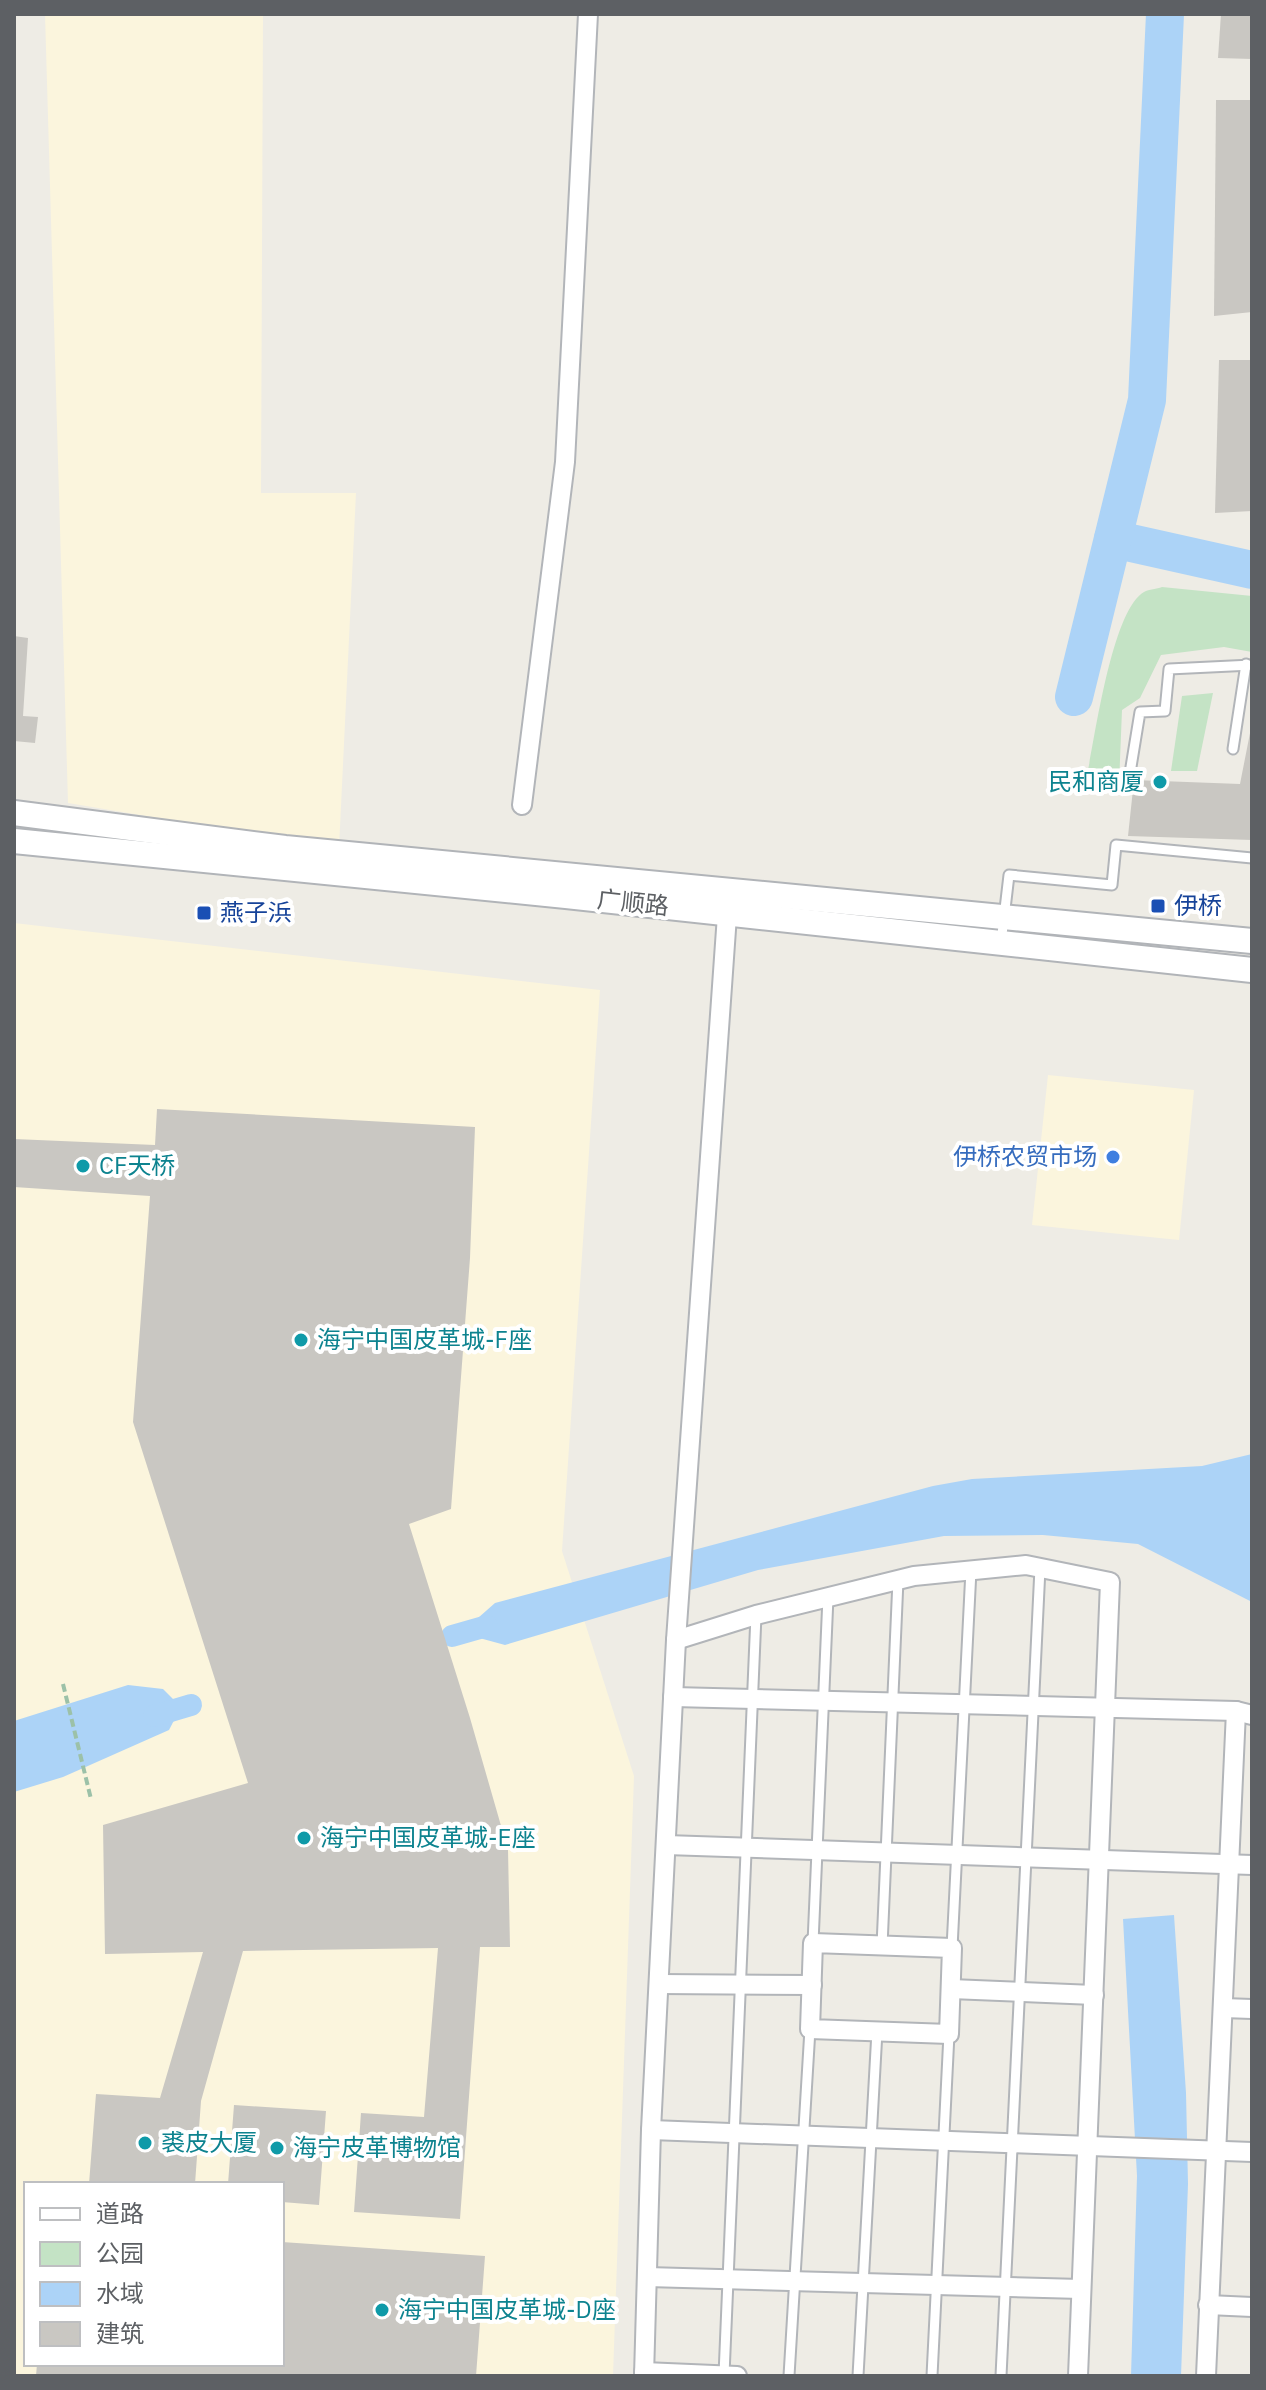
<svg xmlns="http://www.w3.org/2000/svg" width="1266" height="2390" viewBox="0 0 1266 2390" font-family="'IBM Plex Sans','Noto Sans SC',sans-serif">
<rect width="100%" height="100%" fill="#eeece5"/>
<g fill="#fbf5dd" fill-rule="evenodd">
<polygon points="45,14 263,14 261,493 356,493 339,848 68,803"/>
<path d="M 14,923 L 600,990 L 562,1551 L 634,1776 L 613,2376 L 14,2376 ZM 26,2184 L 282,2184 L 282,2364 L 26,2364 Z"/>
<polygon points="1048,1075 1194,1090 1179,1240 1032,1225"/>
</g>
<g fill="#c4e3c5">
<path d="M 1162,587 L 1252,596 L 1252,652 L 1224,647 L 1161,655 L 1140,698 L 1122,710 L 1119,785 L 1087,775 C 1095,738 1112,610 1144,592 C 1149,589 1157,589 1162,587 Z"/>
<polygon points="1213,693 1197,771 1171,771 1182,696"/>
</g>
<g fill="#acd3f7">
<polygon points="1252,1454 1252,1602 1138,1544 1043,1535 944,1536 758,1570 505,1645 461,1633 495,1603 933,1486 972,1479 1202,1466"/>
<polygon points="128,1685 163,1689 181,1707 169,1730 63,1777 14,1792 14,1721"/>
<polygon points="1174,1915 1186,2093 1188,2184 1181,2376 1131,2376 1137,2176 1123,1919"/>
</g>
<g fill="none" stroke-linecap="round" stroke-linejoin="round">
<g stroke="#acd3f7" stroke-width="22">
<polyline points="452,1636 487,1626"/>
<polyline points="154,1716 191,1705"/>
</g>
<g stroke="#acd3f7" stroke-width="38">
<polyline points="1113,539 1252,570"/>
<polyline points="1074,697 1147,400 1165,14"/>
</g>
</g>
<g fill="#c9c7c2">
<polygon points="1221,14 1252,14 1252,59 1218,58"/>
<polygon points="1216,100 1252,100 1252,312 1214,316"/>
<polygon points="1219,360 1252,360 1252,511 1215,513"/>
<polygon points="14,636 28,638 23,716 38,717 35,743 14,741"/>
<polygon points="1251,728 1252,840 1128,836 1134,780 1240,784"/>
<polygon points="157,1109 475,1127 470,1258 451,1509 409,1524 470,1718 508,1850 510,1947 480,1947 460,2219 354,2212 361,2113 424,2117 438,1948 243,1951 201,2101 195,2184 89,2184 96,2094 160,2098 203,1952 105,1954 103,1825 248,1783 133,1422 150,1196 14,1187 14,1139 155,1145"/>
<polygon points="234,2105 326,2111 319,2205 282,2202 282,2184 228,2184"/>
<polygon points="282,2242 485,2256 476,2376 36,2376 37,2364 282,2364"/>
</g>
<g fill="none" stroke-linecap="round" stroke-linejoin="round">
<g stroke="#b2b5b9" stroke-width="13">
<g id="service">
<polyline points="1233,749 1246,664"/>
<polyline points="1130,773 1140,712 1165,711 1169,669 1252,665"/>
<polyline points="1001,943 1009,875 1112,885 1116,845 1252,858"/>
<polyline points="813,1943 828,1597"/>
<polyline points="882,1946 898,1580"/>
<polyline points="952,1948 971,1570"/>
<polyline points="724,2375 756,1615"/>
<polyline points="789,2376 810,2029"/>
<polyline points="858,2376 877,2031"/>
<polyline points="932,2376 949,2034"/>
<polyline points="1001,2376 1040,1568"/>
</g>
</g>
<g stroke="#b2b5b9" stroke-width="22">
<g id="minor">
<polyline points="522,805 565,462 588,14"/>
<polyline points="676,1640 756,1615 914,1576 1026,1565 1110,1582 1078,2376"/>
<polyline points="673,1697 1236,1711 1252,1715"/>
<polyline points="666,1845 1252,1865"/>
<polygon points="813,1943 952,1948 949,2034 810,2029"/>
<polyline points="659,1984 812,1985"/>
<polyline points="951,1989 1094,1995"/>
<polyline points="1223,2008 1252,2009"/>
<polyline points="651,2130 1252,2152"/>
<polyline points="647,2277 1081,2289"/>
<polyline points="1208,2305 1252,2307"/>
<polyline points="644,2372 737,2376"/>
<polyline points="644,2376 651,2130 676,1640 728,901"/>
<polyline points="1206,2376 1236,1711"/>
</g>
</g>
<g stroke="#b1b4b8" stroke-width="28">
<g id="secondary">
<polyline points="14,813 285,848 1252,941"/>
<polyline points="14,841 566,896 1252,970"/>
</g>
</g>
<polyline stroke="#9cc1a8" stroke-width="4" stroke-dasharray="8 4" stroke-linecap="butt" points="63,1684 91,1799"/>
<use href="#service" stroke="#fff" stroke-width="9"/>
<use href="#minor" stroke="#fff" stroke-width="18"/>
<use href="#secondary" stroke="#fff" stroke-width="24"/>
</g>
<g fill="#0f9aa8" stroke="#fff" stroke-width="3">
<circle cx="1160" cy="782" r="8"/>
<circle cx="83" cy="1166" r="8"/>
<circle cx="301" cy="1340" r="8"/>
<circle cx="304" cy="1838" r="8"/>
<circle cx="145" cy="2143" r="8"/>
<circle cx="277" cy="2148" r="8"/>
<circle cx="382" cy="2310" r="8"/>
</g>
<g fill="#1a4fb4" stroke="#fff" stroke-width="3">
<rect x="1150" y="898" width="16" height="16" rx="4"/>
<rect x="196" y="905" width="16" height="16" rx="4"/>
</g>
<circle fill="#3f7fe0" stroke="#fff" stroke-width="3" cx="1113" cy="1157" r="8"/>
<g text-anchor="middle" stroke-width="8" stroke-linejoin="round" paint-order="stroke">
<g font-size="24" fill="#0d838f" stroke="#fff" text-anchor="start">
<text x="1144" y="790" text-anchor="end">民和商厦</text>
<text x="99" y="1174">CF天桥</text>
<text x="317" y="1348">海宁中国皮革城-F座</text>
<text x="320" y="1846">海宁中国皮革城-E座</text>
<text x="161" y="2151">裘皮大厦</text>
<text x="293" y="2156">海宁皮革博物馆</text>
<text x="398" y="2318">海宁中国皮革城-D座</text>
</g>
<g font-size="24" fill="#5d6064" stroke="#fff">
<text transform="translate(633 903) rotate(6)" y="8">广顺路</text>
</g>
<g font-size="24" fill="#164399" stroke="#fff" text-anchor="start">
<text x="1174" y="914">伊桥</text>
<text x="220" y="921">燕子浜</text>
</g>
<g font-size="24" fill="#366cbe" stroke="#fff" text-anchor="end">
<text x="1097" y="1165">伊桥农贸市场</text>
</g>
</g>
<rect width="1266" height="2390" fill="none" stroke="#5d6064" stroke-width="32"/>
<rect x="24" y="2182" width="260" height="184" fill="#ffffff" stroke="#bebfc1" stroke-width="2"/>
<rect x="40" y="2208" width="40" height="12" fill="#ffffff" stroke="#bebfc1" stroke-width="2"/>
<text x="96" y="2222" font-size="24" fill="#5d6064">道路</text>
<rect x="40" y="2242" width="40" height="24" fill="#c4e3c5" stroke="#bebfc1" stroke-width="2"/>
<text x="96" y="2262" font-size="24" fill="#5d6064">公园</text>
<rect x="40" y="2282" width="40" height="24" fill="#acd3f7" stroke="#bebfc1" stroke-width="2"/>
<text x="96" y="2302" font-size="24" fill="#5d6064">水域</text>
<rect x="40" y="2322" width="40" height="24" fill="#c9c7c2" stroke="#bebfc1" stroke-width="2"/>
<text x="96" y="2342" font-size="24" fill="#5d6064">建筑</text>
</svg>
